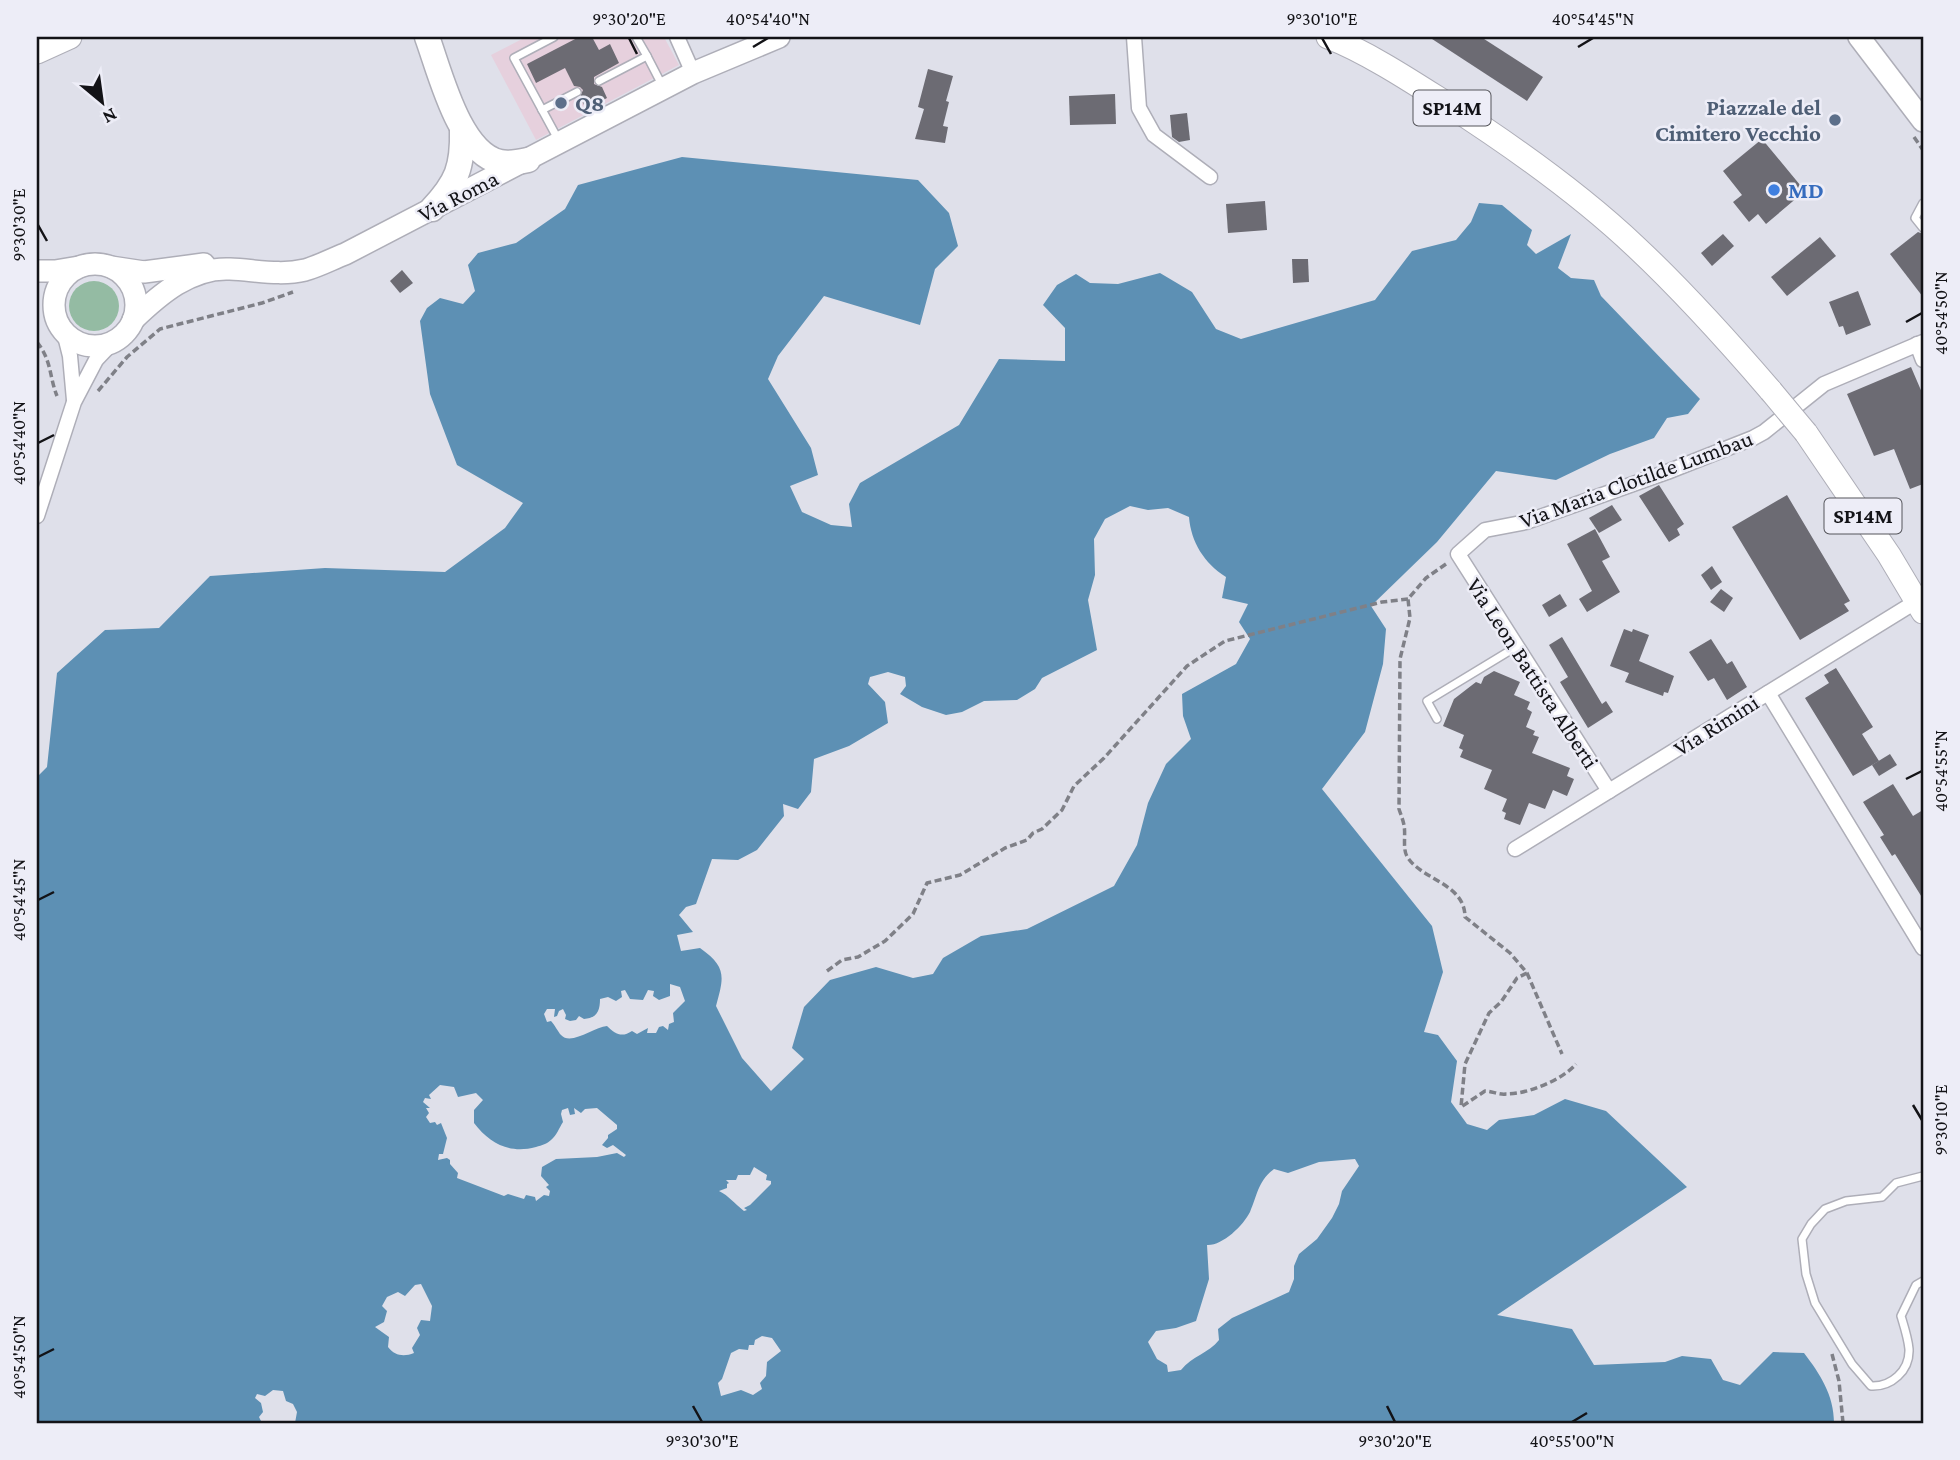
<svg xmlns="http://www.w3.org/2000/svg" width="1960" height="1460" viewBox="0 0 1960 1460" font-family="'Crimson Pro',serif">
<rect width="100%" height="100%" fill="#dfe0ea"/>
<polygon fill="#e6d0dd" points="526,37 664,37 679,65 536,140 491,55"/>
<circle fill="#94bba3" cx="94" cy="306" r="25"/>
<path fill="#5d90b4" fill-rule="evenodd" d="M 682,157 L 918,180 L 949,213 L 958,246 L 935,269 L 920,325 L 824,296 L 778,356 L 768,379 L 811,448 L 818,475 L 790,486 L 802,512 L 831,525 L 852,527 L 849,504 L 860,483 L 959,425 L 999,359 L 1065,361 L 1065,328 L 1043,305 L 1057,285 L 1076,274 L 1090,283 L 1118,284 L 1160,273 L 1192,292 L 1216,329 L 1241,339 L 1375,300 L 1412,251 L 1456,240 L 1471,222 L 1479,203 L 1502,205 L 1532,230 L 1527,245 L 1536,254 L 1571,234 L 1558,268 L 1571,278 L 1594,280 L 1601,296 L 1700,399 L 1688,414 L 1667,418 L 1654,438 L 1610,454 L 1556,480 L 1496,471 L 1437,542 L 1371,606 L 1386,629 L 1383,664 L 1365,732 L 1322,789 L 1432,926 L 1443,972 L 1424,1032 L 1438,1035 L 1457,1061 L 1451,1102 L 1467,1124 L 1487,1130 L 1499,1120 L 1534,1115 L 1565,1099 L 1606,1111 L 1687,1187 L 1497,1315 L 1572,1329 L 1594,1365 L 1665,1362 L 1682,1356 L 1711,1359 L 1723,1380 L 1740,1385 L 1773,1352 L 1804,1353 C 1820,1374 1834,1395 1834,1423 L 295,1423 L 297,1412 L 293,1404 L 286,1401 L 283,1391 L 273,1390 L 265,1396 L 257,1394 L 255,1398 L 261,1403 L 263,1412 L 259,1417 L 262,1423 L 37,1423 L 37,777 L 47,767 L 57,673 L 105,630 L 159,628 L 210,576 L 325,568 L 445,572 L 505,528 L 523,503 L 457,465 L 430,394 L 420,321 L 427,308 L 440,298 L 463,304 L 475,291 L 468,265 L 478,253 L 516,243 L 565,209 L 578,185 ZM 1130,506 L 1148,510 L 1168,508 L 1189,517 C 1191,542 1204,563 1226,577 L 1222,598 L 1248,604 L 1239,622 L 1250,639 L 1236,664 L 1182,694 L 1183,716 L 1191,739 L 1166,764 L 1148,803 L 1137,845 L 1114,886 L 1027,929 L 981,936 L 943,958 L 933,974 L 913,978 L 876,967 L 830,980 L 804,1007 L 792,1048 L 804,1059 L 771,1091 L 742,1058 L 716,1006 C 724,977 727,967 700,948 L 681,951 L 677,935 L 693,932 L 679,915 L 686,907 L 696,904 L 712,859 L 738,860 L 757,850 L 784,816 L 783,804 L 798,809 L 811,792 L 814,759 L 849,746 L 888,723 L 885,702 L 868,684 L 870,677 L 888,672 L 905,677 L 906,686 L 900,694 L 922,707 L 946,715 L 962,712 L 984,701 L 1017,700 L 1035,689 L 1042,678 L 1097,650 L 1088,600 L 1095,575 L 1094,539 L 1105,519 ZM 670,984 L 680,987 L 685,1001 L 673,1013 L 674,1022 L 669,1024 L 668,1030 L 663,1026 L 659,1027 L 656,1033 L 647,1033 L 648,1028 L 637,1034 L 632,1031 C 622,1038 615,1034 607,1026 C 594,1027 571,1046 561,1035 C 558,1032 555,1025 551,1021 L 547,1022 L 544,1014 L 547,1009 L 555,1009 L 554,1017 L 557,1016 L 559,1011 L 563,1009 L 566,1015 L 565,1019 L 570,1021 L 576,1020 L 579,1016 L 584,1019 C 597,1018 600,1011 600,999 L 608,997 L 616,1001 L 622,997 L 621,991 L 625,990 L 630,999 L 643,1000 L 648,990 L 654,991 L 653,996 L 659,1000 L 670,996 ZM 440,1085 L 454,1087 L 458,1097 L 476,1093 L 483,1100 L 474,1110 L 474,1123 C 490,1144 510,1154 536,1147 C 542,1145 547,1144 551,1140 C 557,1135 559,1128 563,1122 L 561,1114 L 562,1110 L 568,1108 L 570,1115 L 575,1114 L 574,1108 L 581,1113 L 585,1109 L 597,1108 L 617,1125 L 617,1129 L 608,1135 L 608,1138 L 602,1145 L 607,1148 L 613,1145 L 626,1155 L 624,1157 L 617,1153 L 597,1157 L 556,1159 L 542,1167 L 541,1176 L 549,1185 L 546,1187 L 550,1191 L 549,1196 L 544,1195 L 536,1201 L 535,1197 L 526,1195 L 524,1199 L 508,1194 L 504,1196 L 457,1178 L 458,1173 L 450,1164 L 450,1160 L 447,1158 L 438,1160 L 439,1154 L 443,1154 L 447,1138 L 441,1123 L 437,1125 L 435,1122 L 430,1123 L 426,1117 L 429,1113 L 426,1108 L 430,1108 L 423,1102 L 425,1098 L 431,1099 L 429,1095 ZM 1355,1159 L 1359,1166 L 1342,1191 L 1339,1204 L 1332,1218 L 1317,1239 L 1299,1254 L 1294,1266 L 1294,1279 L 1289,1292 L 1232,1318 L 1218,1329 L 1219,1340 C 1209,1353 1192,1356 1181,1370 L 1168,1372 L 1167,1365 L 1157,1359 L 1148,1342 L 1156,1331 L 1176,1328 L 1196,1321 L 1209,1279 L 1207,1245 C 1222,1246 1243,1226 1250,1212 C 1257,1196 1258,1181 1274,1169 L 1288,1173 L 1319,1162 ZM 754,1167 L 767,1175 L 766,1180 L 771,1181 L 771,1184 L 750,1205 L 744,1208 L 747,1210 L 744,1211 C 734,1203 729,1196 719,1191 L 727,1188 L 727,1184 L 729,1183 L 726,1180 L 736,1180 L 738,1175 L 750,1175 ZM 421,1284 L 432,1306 L 430,1321 L 421,1320 L 417,1328 L 420,1335 L 412,1348 L 414,1353 C 404,1357 395,1356 388,1347 L 389,1337 L 375,1327 L 384,1322 L 387,1311 L 382,1306 L 387,1297 L 398,1292 L 405,1296 L 415,1285 ZM 762,1336 L 772,1338 L 781,1351 L 767,1362 L 766,1376 L 760,1383 L 762,1389 L 753,1395 L 741,1390 L 721,1396 L 718,1383 L 722,1379 L 731,1353 L 739,1349 L 748,1350 L 749,1345 L 754,1345 L 755,1340 Z"/>
<g fill="#6c6b73">
<polygon points="579,37 592,37 599,50 610,44 619,63 594,77 594,84 602,87 607,98 586,109 580,97 583,90 580,87 574,86 565,68 536,83 527,64"/>
<polygon points="1429,37 1481,37 1543,77 1527,101"/>
<polygon points="928,69 953,76 946,101 949,102 943,126 948,127 945,143 915,139 924,109 918,107"/>
<polygon points="1115,94 1116,124 1070,125 1069,96"/>
<polygon points="1187,113 1190,140 1179,142 1172,137 1170,115"/>
<polygon points="1762,139 1805,191 1766,224 1758,214 1749,222 1733,202 1742,195 1723,171"/>
<polygon points="1265,201 1267,230 1228,233 1226,204"/>
<polygon points="1918,232 1923,234 1923,297 1890,254"/>
<polygon points="1723,234 1734,246 1712,266 1701,253"/>
<polygon points="1820,237 1836,256 1787,296 1771,277"/>
<polygon points="1292,259 1308,259 1309,282 1293,283"/>
<polygon points="402,270 413,283 400,293 390,281"/>
<polygon points="1858,291 1871,325 1846,335 1843,326 1839,327 1829,302"/>
<polygon points="1911,367 1923,395 1923,484 1910,489 1894,449 1874,456 1847,394"/>
<polygon points="1659,485 1684,524 1677,529 1680,535 1669,542 1639,496"/>
<polygon points="1787,495 1850,601 1844,604 1849,611 1800,640 1732,527"/>
<polygon points="1612,505 1622,520 1599,533 1589,518"/>
<polygon points="1595,529 1610,557 1602,561 1620,592 1587,612 1579,599 1592,591 1567,544"/>
<polygon points="1712,566 1722,582 1711,590 1701,575"/>
<polygon points="1721,589 1733,598 1724,612 1710,602"/>
<polygon points="1560,594 1567,606 1549,617 1542,605"/>
<polygon points="1624,629 1632,632 1633,629 1649,635 1639,661 1674,676 1668,693 1664,692 1663,696 1625,682 1629,673 1610,666"/>
<polygon points="1562,637 1602,704 1606,701 1613,712 1588,728 1560,682 1568,677 1549,645"/>
<polygon points="1711,639 1727,664 1732,661 1747,687 1727,700 1714,678 1708,681 1689,652"/>
<polygon points="1836,668 1873,727 1862,734 1879,761 1853,776 1805,698 1829,683 1824,675"/>
<polygon points="1494,671 1520,682 1514,695 1530,702 1527,709 1532,712 1526,727 1535,731 1533,735 1539,737 1532,753 1570,768 1567,776 1574,779 1567,796 1553,790 1545,809 1529,803 1520,825 1504,819 1506,813 1502,811 1507,799 1484,789 1492,770 1460,757 1463,750 1459,748 1464,735 1443,726 1454,699 1476,682 1481,684 1484,677"/>
<polygon points="1890,754 1897,765 1879,776 1872,765"/>
<polygon points="1893,784 1913,816 1923,810 1923,899 1895,854 1892,856 1880,837 1884,835 1863,802"/>
</g>
<g fill="none" stroke-linecap="round" stroke-linejoin="round">
<g stroke="#aeaeb8" stroke-width="10">
<g id="service">
<polyline points="554,37 514,58 559,141"/>
<polyline points="636,37 647,56"/>
<polyline points="599,81 647,56 662,85"/>
<polyline points="542,110 577,92"/>
<polyline points="1923,203 1915,218 1923,228"/>
<polyline points="1437,719 1427,701 1516,647"/>
<path d="M 1923,1176 L 1896,1183 L 1882,1197 L 1846,1201 L 1825,1209 L 1811,1224 L 1802,1239 L 1806,1274 L 1815,1303 L 1852,1364 L 1871,1386 C 1891,1387 1910,1371 1909,1349 C 1908,1338 1904,1326 1901,1316 L 1916,1285 L 1923,1281"/>
</g>
</g>
<g stroke="#aeaeb8" stroke-width="17">
<g id="minor">
<polyline points="677,37 693,73"/>
<polyline points="1134,37 1139,108 1154,135 1210,177"/>
<polyline points="64,332 70,356 74,400"/>
<polyline points="1917,344 1923,360"/>
<polyline points="37,516 74,402 96,360 115,340"/>
<polyline points="1768,693 1923,948"/>
<polyline points="1609,791 1458,554 1485,530 1526,522 1667,472 1753,438 1764,432 1824,384 1923,342"/>
<polyline points="1515,849 1917,601"/>
</g>
</g>
<g stroke="#aeaeb8" stroke-width="24">
<g id="secondary">
<polyline points="1859,37 1923,121"/>
<circle cx="95" cy="305" r="41"/>
<polyline points="111,267 144,272 204,264"/>
<polyline points="37,271 55,271 79,267"/>
<path d="M 133,320 C 159,295 191,267 230,269 C 255,270 280,276 305,270 C 319,266 332,259 345,254 L 693,73 L 779,37"/>
</g>
</g>
<g stroke="#aeaeb8" stroke-width="25">
<g id="primary">
<path d="M 1328,37 C 1365,51 1411,81 1444,102 C 1511,145 1578,192 1636,247 C 1684,292 1728,341 1771,391"/>
<polyline points="37,52 70,37"/>
<polyline points="1806,433 1889,555 1923,612"/>
</g>
</g>
<g stroke="#aeaeb8" stroke-width="27">
<g id="trunk">
<path d="M 427,37 C 440,72 459,153 500,162 C 509,164 519,162 528,160"/>
<path d="M 432,209 C 457,182 463,167 462,130"/>
</g>
</g>
<g stroke="#7f8087" stroke-width="3.5" stroke-dasharray="7 3.5" stroke-linecap="butt">
<polyline points="1914,137 1923,150"/>
<path d="M 37,342 C 52,361 49,376 57,396"/>
<polyline points="98,391 127,357 160,329 262,303 293,292"/>
<path d="M 1446,564 L 1426,578 L 1408,599 L 1410,618 L 1400,659 L 1399,809 C 1401,815 1403,820 1404,825 C 1406,836 1402,850 1408,858 C 1423,880 1465,884 1465,917 L 1510,953 L 1527,973 L 1562,1054"/>
<polyline points="827,971 842,960 858,957 885,941 913,914 927,883 960,875 1005,848 1027,840 1033,833 1042,829 1062,810 1074,786 1104,758 1187,666 1225,641 1382,602 1408,599"/>
<path d="M 1527,973 L 1517,978 L 1501,1002 L 1489,1013 L 1465,1064 L 1461,1107 L 1485,1091 C 1492,1091 1499,1095 1506,1094 C 1528,1094 1562,1080 1576,1064"/>
<polyline points="1832,1354 1839,1381 1843,1423"/>
</g>
<use href="#service" stroke="#fff" stroke-width="7"/>
<use href="#minor" stroke="#fff" stroke-width="14"/>
<use href="#secondary" stroke="#fff" stroke-width="21"/>
<use href="#primary" stroke="#fff" stroke-width="23"/>
<use href="#trunk" stroke="#fff" stroke-width="24"/>
<g stroke="#aeaeb8" stroke-width="25" stroke-linecap="butt">
<polyline id="primary-bridge" points="1771,391 1806,433"/>
</g>
<use href="#primary-bridge" stroke="#fff" stroke-width="23"/>
</g>
<path fill="none" stroke="#131317" stroke-width="2.5" d="M 629,38 L 637,54M 1322,38 L 1331,54M 753,47 L 768,38M 1578,47 L 1593,38M 38,225 L 47,241M 1906,322 L 1922,313M 38,443 L 54,435M 1906,779 L 1922,771M 38,900 L 54,892M 1913,1105 L 1922,1120M 38,1357 L 54,1349M 693,1406 L 702,1422M 1387,1406 L 1395,1422M 1572,1422 L 1587,1413"/>
<g fill="#5c6f8a" stroke="#ededf7" stroke-width="2.5">
<circle cx="561" cy="103" r="7"/>
<circle cx="1835" cy="120" r="7"/>
</g>
<circle fill="#3f7fe0" stroke="#ededf7" stroke-width="2.5" cx="1774" cy="190" r="7"/>
<g text-anchor="middle" stroke-width="5" stroke-linejoin="round" paint-order="stroke">
<g fill="#ededf7" stroke="#54545a" stroke-width="2">
<rect x="1413.5" y="90.5" width="77" height="35" rx="5"/>
<rect x="1824.5" y="498.5" width="77" height="35" rx="5"/>
</g>
<g font-size="21" font-weight="bold" fill="#131317">
<text x="1452" y="115">SP14M</text>
<text x="1863" y="523">SP14M</text>
</g>
<g font-size="23" font-weight="bold" fill="#4e5e75" stroke="#ededf7" text-anchor="start">
<text x="575" y="111">Q8</text>
<text x="1821" y="115" text-anchor="end">Piazzale del<tspan x="1821" dy="26">Cimitero Vecchio</tspan></text>
</g>
<g font-size="23" font-weight="bold" fill="#366cbe" stroke="#ededf7" text-anchor="start">
<text x="1788" y="198">MD</text>
</g>
<g font-size="23" fill="#131317" stroke="#ededf7">
<text transform="translate(458 196) rotate(-27)" y="8">Via Roma</text>
<text transform="translate(1636 479) rotate(-20)" y="8">Via Maria Clotilde Lumbau</text>
<text transform="translate(1533 673) rotate(57)" y="8">Via Leon Battista Alberti</text>
<text transform="translate(1716 725) rotate(-32)" y="8">Via Rimini</text>
</g>
</g>
<rect width="1960" height="1460" fill="none" stroke="#ededf7" stroke-width="77"/>
<g transform="translate(102 102) rotate(151)" stroke="#ededf7" stroke-width="5" paint-order="stroke">
<path d="M0-5L12 26L0 18L-12 26Z" fill="#131317"/>
<text y="-10" font-size="19" font-weight="bold" text-anchor="middle" fill="#131317">N</text>
</g>
<rect x="38" y="38" width="1884" height="1384" fill="none" stroke="#131317" stroke-width="2.5"/>
<g font-size="18" text-anchor="middle" fill="#131317">
<text x="629" y="25">9°30'20"E</text>
<text x="768" y="25">40°54'40"N</text>
<text x="1322" y="25">9°30'10"E</text>
<text x="1593" y="25">40°54'45"N</text>
<text transform="translate(19 225) rotate(-90)" y="6">9°30'30"E</text>
<text transform="translate(1941 313) rotate(-90)" y="6">40°54'50"N</text>
<text transform="translate(19 443) rotate(-90)" y="6">40°54'40"N</text>
<text transform="translate(1941 771) rotate(-90)" y="6">40°54'55"N</text>
<text transform="translate(19 900) rotate(-90)" y="6">40°54'45"N</text>
<text transform="translate(1941 1120) rotate(-90)" y="6">9°30'10"E</text>
<text transform="translate(19 1357) rotate(-90)" y="6">40°54'50"N</text>
<text x="702" y="1447">9°30'30"E</text>
<text x="1395" y="1447">9°30'20"E</text>
<text x="1572" y="1447">40°55'00"N</text>
</g>
</svg>
